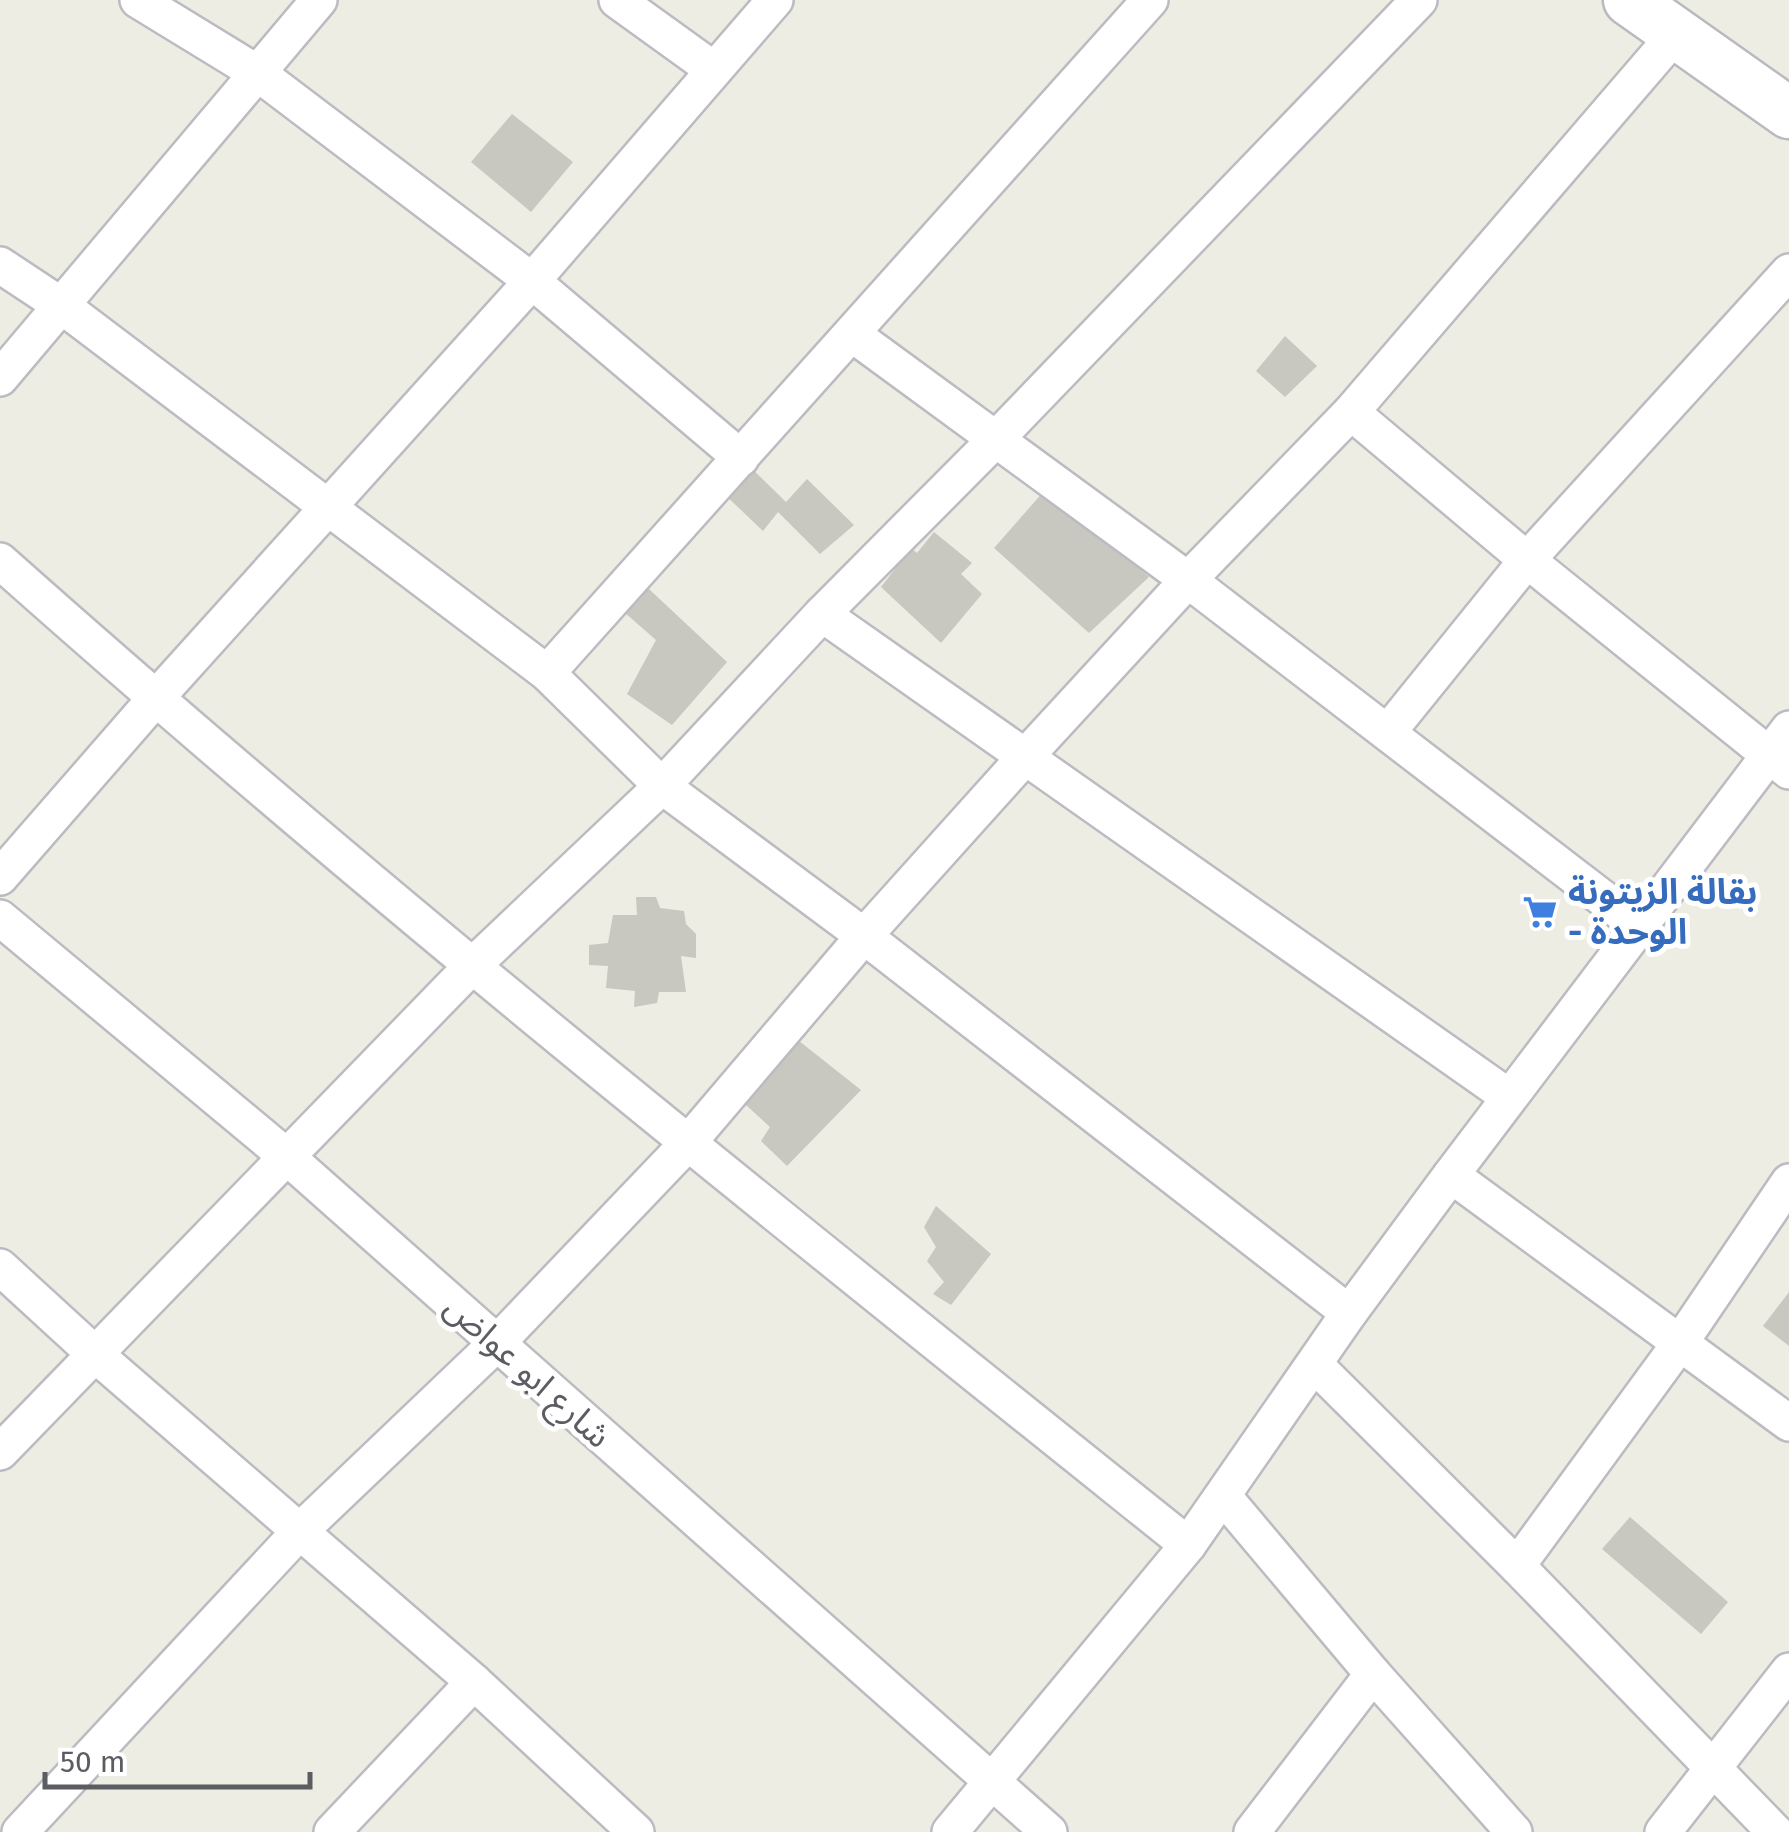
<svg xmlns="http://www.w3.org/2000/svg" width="1789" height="1832" viewBox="0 0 1789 1832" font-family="'Fira Sans','Noto Sans Arabic',sans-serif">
<rect width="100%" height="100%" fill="#edede3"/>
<g fill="#c8c7c0">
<polygon points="512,114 573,162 531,212 471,162"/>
<polygon points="1285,336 1317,366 1285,397 1256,371"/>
<polygon points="741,458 786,502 807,479 854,525 820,554 778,512 763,531 721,491"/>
<polygon points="1045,490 1149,577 1089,633 994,548"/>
<polygon points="934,532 972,563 961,574 982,594 941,643 881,587 911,548 917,553"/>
<polygon points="635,576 727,662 672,725 627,694 656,640 616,605"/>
<polygon points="636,897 656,897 660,908 684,911 686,924 696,934 696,958 681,956 686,992 659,992 657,1003 634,1007 635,991 606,988 608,966 589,965 589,945 608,943 613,915 637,915"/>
<polygon points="789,1033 861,1090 787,1166 761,1141 770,1127 735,1095"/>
<polygon points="936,1206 991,1254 951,1305 933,1294 944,1282 927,1261 936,1247 924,1227"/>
<polygon points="1789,1292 1789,1346 1763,1326"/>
<polygon points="1630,1517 1728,1602 1701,1634 1602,1549"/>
</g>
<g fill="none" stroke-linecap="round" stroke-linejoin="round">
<g stroke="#bbbbc1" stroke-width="40">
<g id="street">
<polyline points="138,0 259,74 532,281 741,458"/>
<polyline points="617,0 714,70"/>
<polyline points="0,265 62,306 547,673 662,786 864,936 1349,1313"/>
<polyline points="852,334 1188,580 1639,926"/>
<polyline points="0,378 319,0"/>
<polyline points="1351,412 1527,560 1789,771"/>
<path d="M 0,561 C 384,903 786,1223 1188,1545"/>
<polyline points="822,614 1509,1097"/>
<polyline points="547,673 1150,0"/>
<polyline points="1388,732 1527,560 1789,272"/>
<polyline points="0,877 155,699 532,281 775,0"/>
<polyline points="0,918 286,1156 1049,1832"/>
<polyline points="1451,1175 1789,1423"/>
<polyline points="0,1267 96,1355 474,1682 636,1832"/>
<polyline points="1315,1365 1517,1566 1775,1832"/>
<polyline points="0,1452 471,967 662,786 822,614 994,441 1419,0"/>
<polyline points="1224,1497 1373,1674 1514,1832"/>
<polyline points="1517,1566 1680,1343 1789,1182"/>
<polyline points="20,1832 301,1530 497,1343 687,1144 864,936 1025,757 1188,580 1351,412 1675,35"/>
<polyline points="332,1832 474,1682"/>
<polyline points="950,1832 1188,1545 1349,1313 1451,1175 1789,729"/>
<polyline points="1252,1832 1373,1674"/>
<polyline points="1663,1832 1789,1671"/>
</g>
</g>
<g stroke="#b9bac0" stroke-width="55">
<polyline id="secondary" points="1629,0 1789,113"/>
</g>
<use href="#street" stroke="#fff" stroke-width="35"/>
<use href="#secondary" stroke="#fff" stroke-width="50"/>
</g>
<defs>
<g id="supermarket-bare" transform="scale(2.7)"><path d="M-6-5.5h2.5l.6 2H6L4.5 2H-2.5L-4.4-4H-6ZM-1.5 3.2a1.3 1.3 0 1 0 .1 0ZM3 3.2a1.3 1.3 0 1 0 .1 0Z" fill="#3f7fe0" stroke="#fff" stroke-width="2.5" paint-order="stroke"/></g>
</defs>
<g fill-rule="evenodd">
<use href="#supermarket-bare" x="1540" y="912"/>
</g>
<g text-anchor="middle" stroke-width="10" stroke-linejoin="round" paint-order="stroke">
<g font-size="35" font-weight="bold" fill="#366cbe" stroke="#fff" text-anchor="start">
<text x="1568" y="904">بقالة الزيتونة<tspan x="1568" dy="40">- الوحدة</tspan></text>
</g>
<g font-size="35" fill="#5b5d63" stroke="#fff">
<text transform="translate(528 1371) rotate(42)" y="12">شارع ابو عواض</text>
</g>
</g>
<path d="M45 1772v15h265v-15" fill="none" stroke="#5b5d63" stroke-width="5"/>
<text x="60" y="1772" font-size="30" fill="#5b5d63" stroke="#ffffff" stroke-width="8" paint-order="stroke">50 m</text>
</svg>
